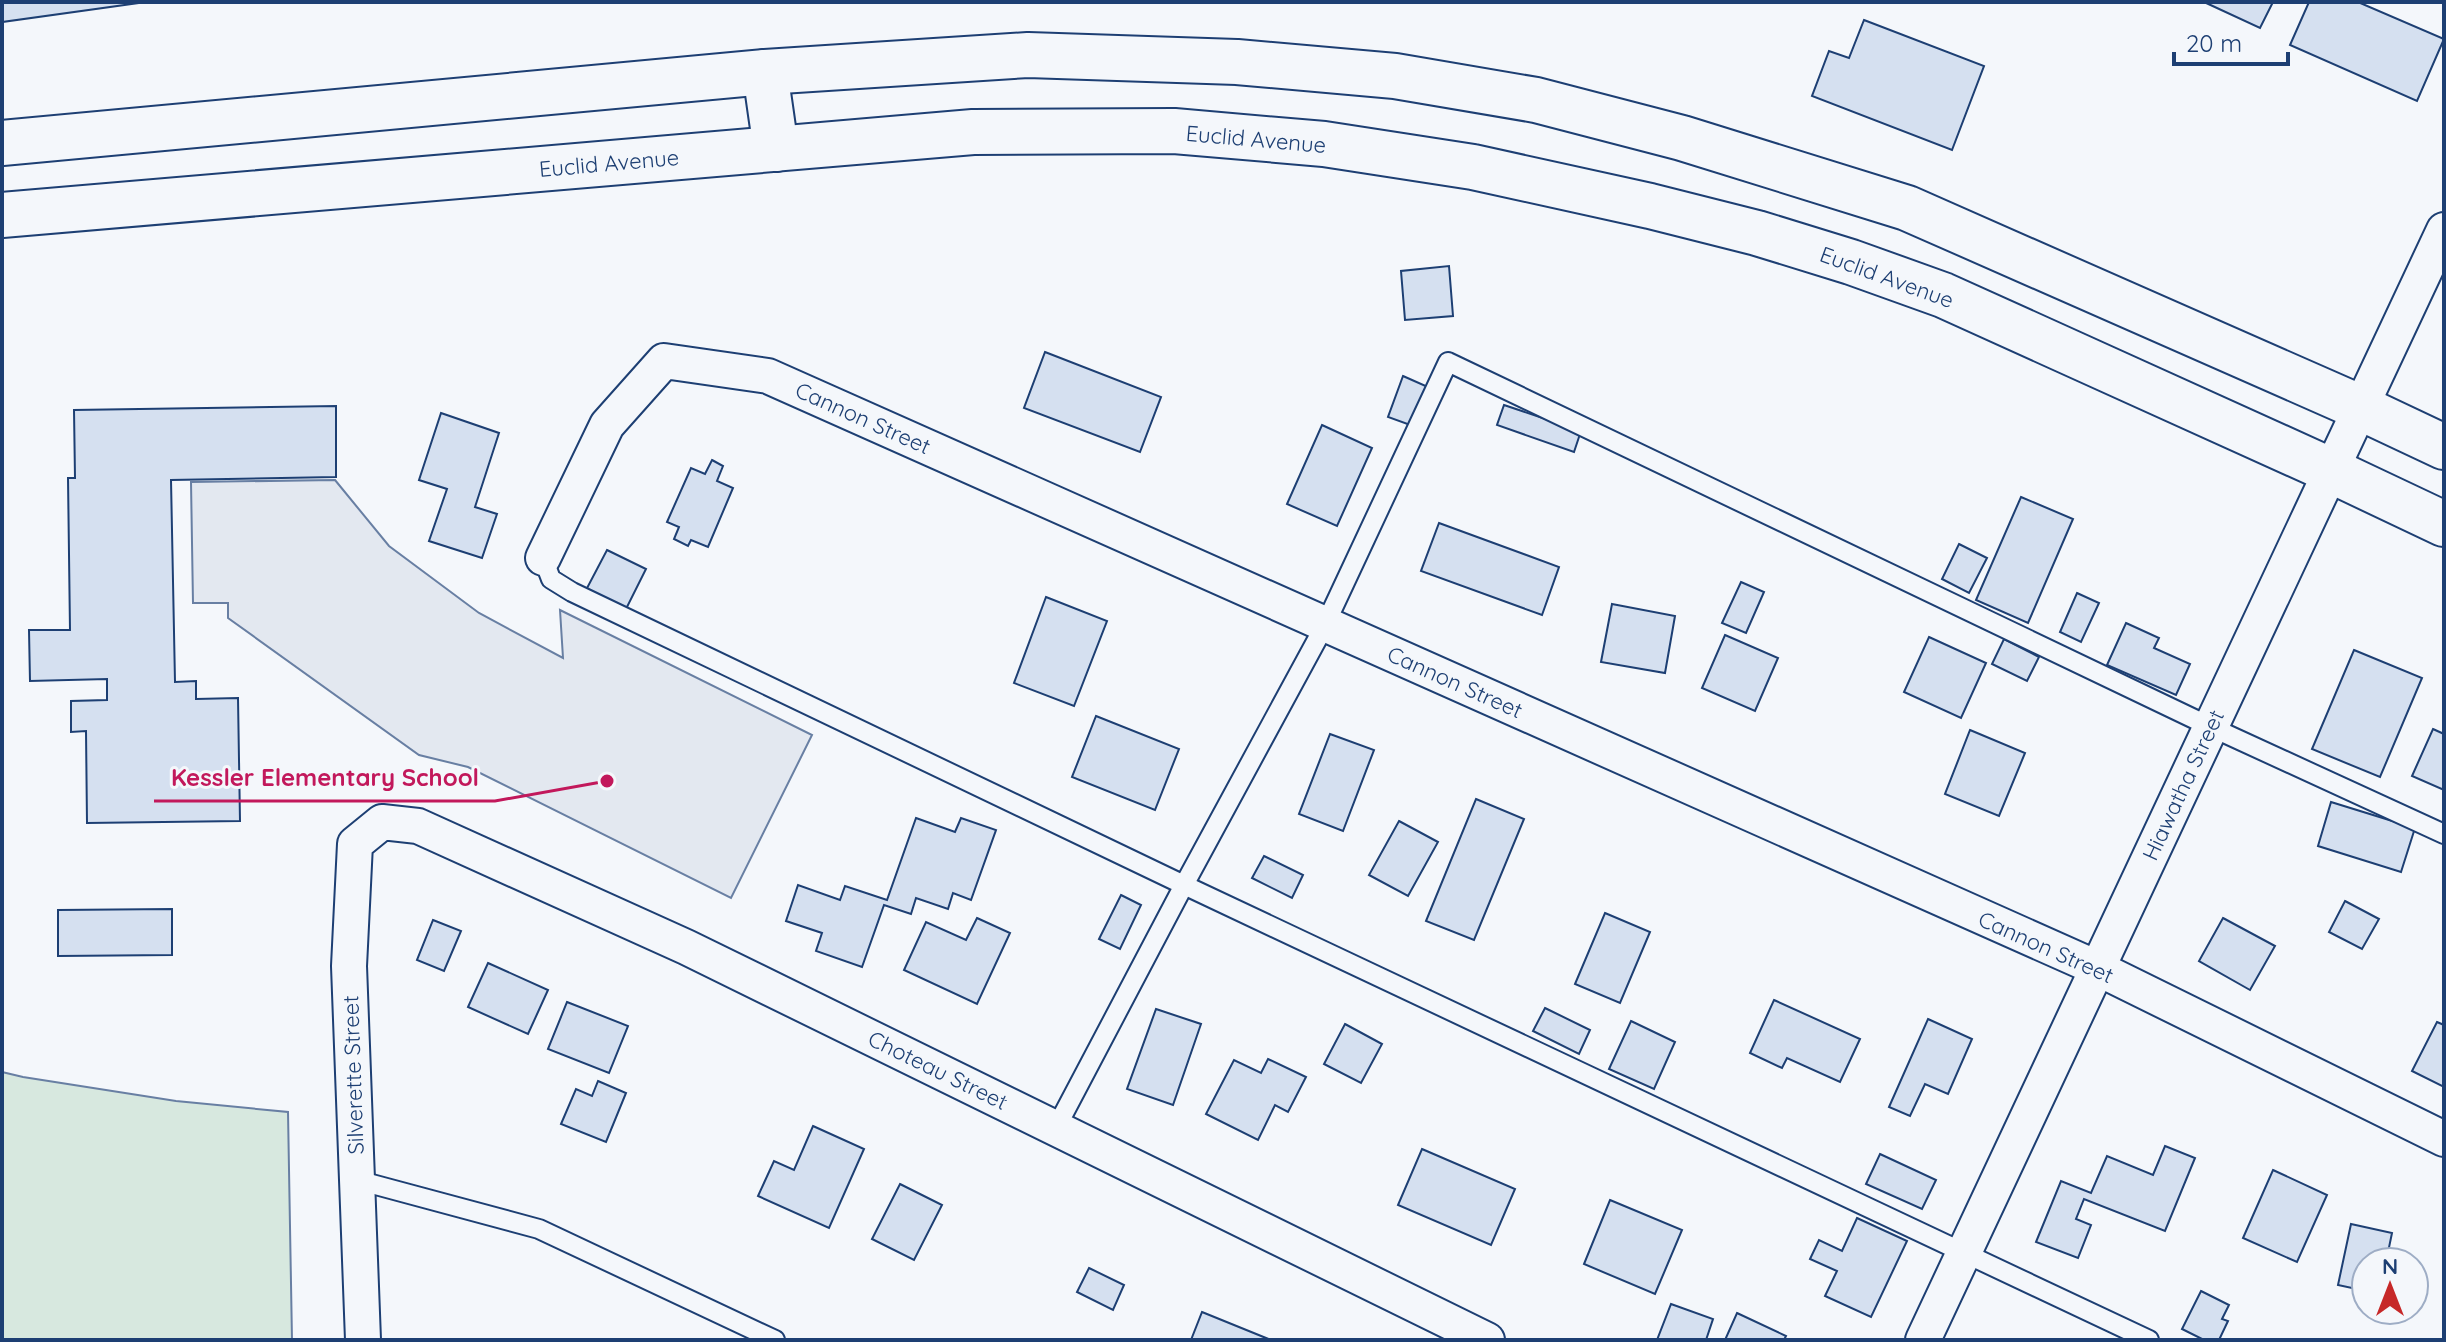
<svg xmlns="http://www.w3.org/2000/svg" width="2446" height="1342" viewBox="0 0 2446 1342" font-family="Quicksand,sans-serif">
<rect width="100%" height="100%" fill="#f4f7fb"/>
<polygon fill="#d7e8df" stroke="#687fa3" stroke-width="2" points="2,1072 23,1077 176,1101 288,1112 292,1340 2,1340"/>
<polygon fill="#e3e8f0" stroke="#687fa3" stroke-width="2" points="335,480 389,546 479,613 563,658 560,610 812,735 731,898 468,767 419,755 228,618 228,603 193,603 191,482"/>
<g fill="#d5e0f0" stroke="#1d3f73" stroke-width="2">
<polygon points="2,2 146,2 2,22"/>
<polygon points="2204,2 2273,2 2260,28"/>
<polygon points="2309,2 2358,2 2444,39 2417,101 2290,45"/>
<polygon points="1864,20 1984,66 1952,150 1812,96 1829,51 1849,58"/>
<polygon points="1449,266 1453,316 1405,320 1401,271"/>
<polygon points="1045,352 1161,397 1140,452 1024,408"/>
<polygon points="1403,376 1428,387 1413,426 1388,417"/>
<polygon points="1504,405 1581,431 1574,452 1497,425"/>
<polygon points="336,406 336,477 171,480 175,682 196,681 196,699 238,698 240,821 87,823 86,731 71,732 71,701 107,700 107,679 30,681 29,630 70,630 68,478 75,478 74,410"/>
<polygon points="441,413 499,433 475,507 497,514 482,558 429,541 447,489 419,480"/>
<polygon points="1322,425 1372,448 1337,526 1287,504"/>
<polygon points="712,460 723,466 717,481 733,488 708,547 691,540 688,546 674,539 679,527 667,522 691,468 705,474"/>
<polygon points="2021,497 2073,519 2028,623 1976,600"/>
<polygon points="1439,523 1559,567 1542,615 1421,571"/>
<polygon points="1959,544 1987,558 1969,593 1942,579"/>
<polygon points="607,550 646,569 626,609 586,590"/>
<polygon points="1741,582 1764,592 1746,633 1722,623"/>
<polygon points="2077,593 2099,603 2081,642 2060,632"/>
<polygon points="1046,597 1107,621 1074,706 1014,683"/>
<polygon points="1612,604 1675,616 1665,673 1601,662"/>
<polygon points="2126,623 2159,638 2154,648 2190,664 2176,695 2107,665"/>
<polygon points="1725,635 1778,658 1755,711 1702,688"/>
<polygon points="1929,637 1986,663 1961,718 1904,692"/>
<polygon points="2004,639 2039,657 2027,681 1992,664"/>
<polygon points="2354,650 2422,678 2380,777 2312,749"/>
<polygon points="1096,716 1179,749 1155,810 1072,777"/>
<polygon points="2433,729 2444,734 2444,790 2412,776"/>
<polygon points="1970,730 2025,753 1999,816 1945,794"/>
<polygon points="1330,734 1374,750 1343,831 1299,814"/>
<polygon points="1476,799 1524,819 1474,940 1426,921"/>
<polygon points="2331,802 2415,828 2401,872 2318,846"/>
<polygon points="916,818 955,832 961,818 996,830 971,900 953,893 948,909 916,898 911,914 884,905 862,967 816,951 822,933 786,921 798,885 840,900 845,886 887,900"/>
<polygon points="1399,821 1438,842 1408,896 1369,875"/>
<polygon points="1264,856 1303,875 1292,898 1252,878"/>
<polygon points="1121,895 1141,905 1120,949 1099,939"/>
<polygon points="2345,901 2379,919 2362,949 2329,932"/>
<polygon points="172,909 172,955 58,956 58,910"/>
<polygon points="1605,913 1650,932 1620,1003 1575,984"/>
<polygon points="977,918 1010,933 977,1004 904,970 926,922 966,940"/>
<polygon points="2223,918 2275,946 2250,990 2199,961"/>
<polygon points="433,920 461,931 444,971 417,960"/>
<polygon points="488,963 548,990 528,1034 468,1007"/>
<polygon points="1774,1000 1860,1039 1840,1082 1787,1058 1782,1068 1750,1053"/>
<polygon points="567,1002 628,1026 609,1073 548,1049"/>
<polygon points="1545,1008 1590,1030 1579,1054 1533,1031"/>
<polygon points="1156,1009 1201,1024 1173,1105 1127,1089"/>
<polygon points="1928,1019 1972,1039 1948,1094 1925,1084 1910,1116 1889,1107"/>
<polygon points="1631,1021 1675,1042 1654,1089 1609,1069"/>
<polygon points="2437,1022 2444,1025 2444,1087 2412,1071"/>
<polygon points="1345,1024 1382,1044 1361,1083 1324,1064"/>
<polygon points="1268,1059 1306,1077 1288,1112 1275,1105 1258,1140 1206,1114 1234,1060 1261,1073"/>
<polygon points="598,1081 626,1093 606,1142 561,1124 576,1089 592,1096"/>
<polygon points="813,1126 864,1149 829,1228 758,1196 774,1161 794,1170"/>
<polygon points="2165,1146 2195,1158 2165,1231 2084,1199 2076,1219 2091,1225 2078,1258 2036,1242 2061,1181 2091,1193 2107,1156 2153,1175"/>
<polygon points="1422,1149 1515,1189 1491,1245 1398,1205"/>
<polygon points="1880,1154 1936,1180 1922,1209 1866,1184"/>
<polygon points="2273,1170 2327,1195 2297,1262 2243,1238"/>
<polygon points="900,1184 942,1205 914,1260 872,1239"/>
<polygon points="1610,1200 1682,1230 1655,1294 1584,1264"/>
<polygon points="1857,1218 1907,1241 1871,1317 1825,1296 1837,1271 1810,1259 1819,1240 1842,1251"/>
<polygon points="2351,1224 2392,1233 2386,1262 2366,1262 2366,1291 2338,1285"/>
<polygon points="1089,1268 1124,1285 1113,1310 1077,1292"/>
<polygon points="2201,1291 2229,1305 2222,1319 2228,1321 2219,1340 2204,1340 2182,1329"/>
<polygon points="1671,1304 1713,1319 1706,1340 1657,1340"/>
<polygon points="1202,1312 1271,1340 1191,1340"/>
<polygon points="1737,1313 1786,1336 1784,1340 1725,1340"/>
</g>
<g fill="none" stroke-linecap="round" stroke-linejoin="round">
<g stroke="#1d3f73" stroke-width="22">
<g id="service">
<polyline points="543,558 551,579 572,592 1184,885 2149,1340"/>
<polyline points="1056,1128 1184,885 1325,625 1448,362 2211,727 2444,834"/>
<polyline points="357,1180 539,1229 775,1340"/>
</g>
</g>
<g stroke="#1d3f73" stroke-width="38">
<g id="minor">
<polyline points="543,558 607,425 664,361 768,376 2097,968 2444,1139"/>
<polyline points="363,1340 349,966 355,844 382,822 418,826 686,947 1487,1340"/>
<polyline points="1923,1340 2444,230"/>
</g>
</g>
<g stroke="#1d3f73" stroke-width="48">
<g id="trunk">
<polyline points="765,72 776,149"/>
<polyline points="2,143 765,72 1028,55 1237,62 1395,76 1536,100 1682,138 1907,208 2359,407 2444,447"/>
<polyline points="2,215 973,132 1174,131 1324,144 1473,167 1650,206 1757,233 1851,262 1943,295 2332,471 2444,524"/>
</g>
</g>
<use href="#service" stroke="#f4f7fb" stroke-width="18"/>
<use href="#minor" stroke="#f4f7fb" stroke-width="34"/>
<use href="#trunk" stroke="#f4f7fb" stroke-width="44"/>
</g>
<g text-anchor="middle" stroke-width="6" stroke-linejoin="round" paint-order="stroke">
<g font-size="22" fill="#1d3f73" stroke="#f4f7fb">
<text transform="translate(1256 139) rotate(5)" y="8">Euclid Avenue</text>
<text transform="translate(609 163) rotate(-5)" y="8">Euclid Avenue</text>
<text transform="translate(1887 277) rotate(20)" y="8">Euclid Avenue</text>
<text transform="translate(863 418) rotate(24)" y="8">Cannon Street</text>
<text transform="translate(1455 682) rotate(24)" y="8">Cannon Street</text>
<text transform="translate(2183 785) rotate(-65)" y="8">Hiawatha Street</text>
<text transform="translate(2046 947) rotate(24)" y="8">Cannon Street</text>
<text transform="translate(938 1070) rotate(26)" y="8">Choteau Street</text>
<text transform="translate(353 1075) rotate(-92)" y="8">Silverette Street</text>
</g>
</g>
<path fill="none" stroke="#c2185b" stroke-width="3" d="M607 781L495 801H154"/>
<circle fill="#c2185b" stroke="#f4f7fb" stroke-width="3" cx="607" cy="781" r="8"/>
<g font-size="24" text-anchor="middle" font-weight="bold" fill="#c2185b" stroke="#f4f7fb" stroke-width="6" stroke-linejoin="round" paint-order="stroke">
<text x="325" y="786">Kessler Elementary School</text>
</g>
<rect width="2446" height="1342" fill="none" stroke="#1d3f73" stroke-width="8"/>
<g transform="translate(2390 1286)"><circle r="38" fill="#f4f7fb" stroke="#9eadc5" stroke-width="2"/>
<path d="M0-6L14 30L0 20L-14 30Z" fill="#c62828"/>
<text y="-12" font-size="22" font-weight="bold" text-anchor="middle" fill="#1d3f73">N</text>
</g>
<path d="M2174 52v12h114v-12" fill="none" stroke="#1d3f73" stroke-width="4"/>
<text x="2186" y="52" font-size="24" fill="#1d3f73" stroke="#f4f7fb" stroke-width="6" paint-order="stroke">20 m</text>
</svg>
